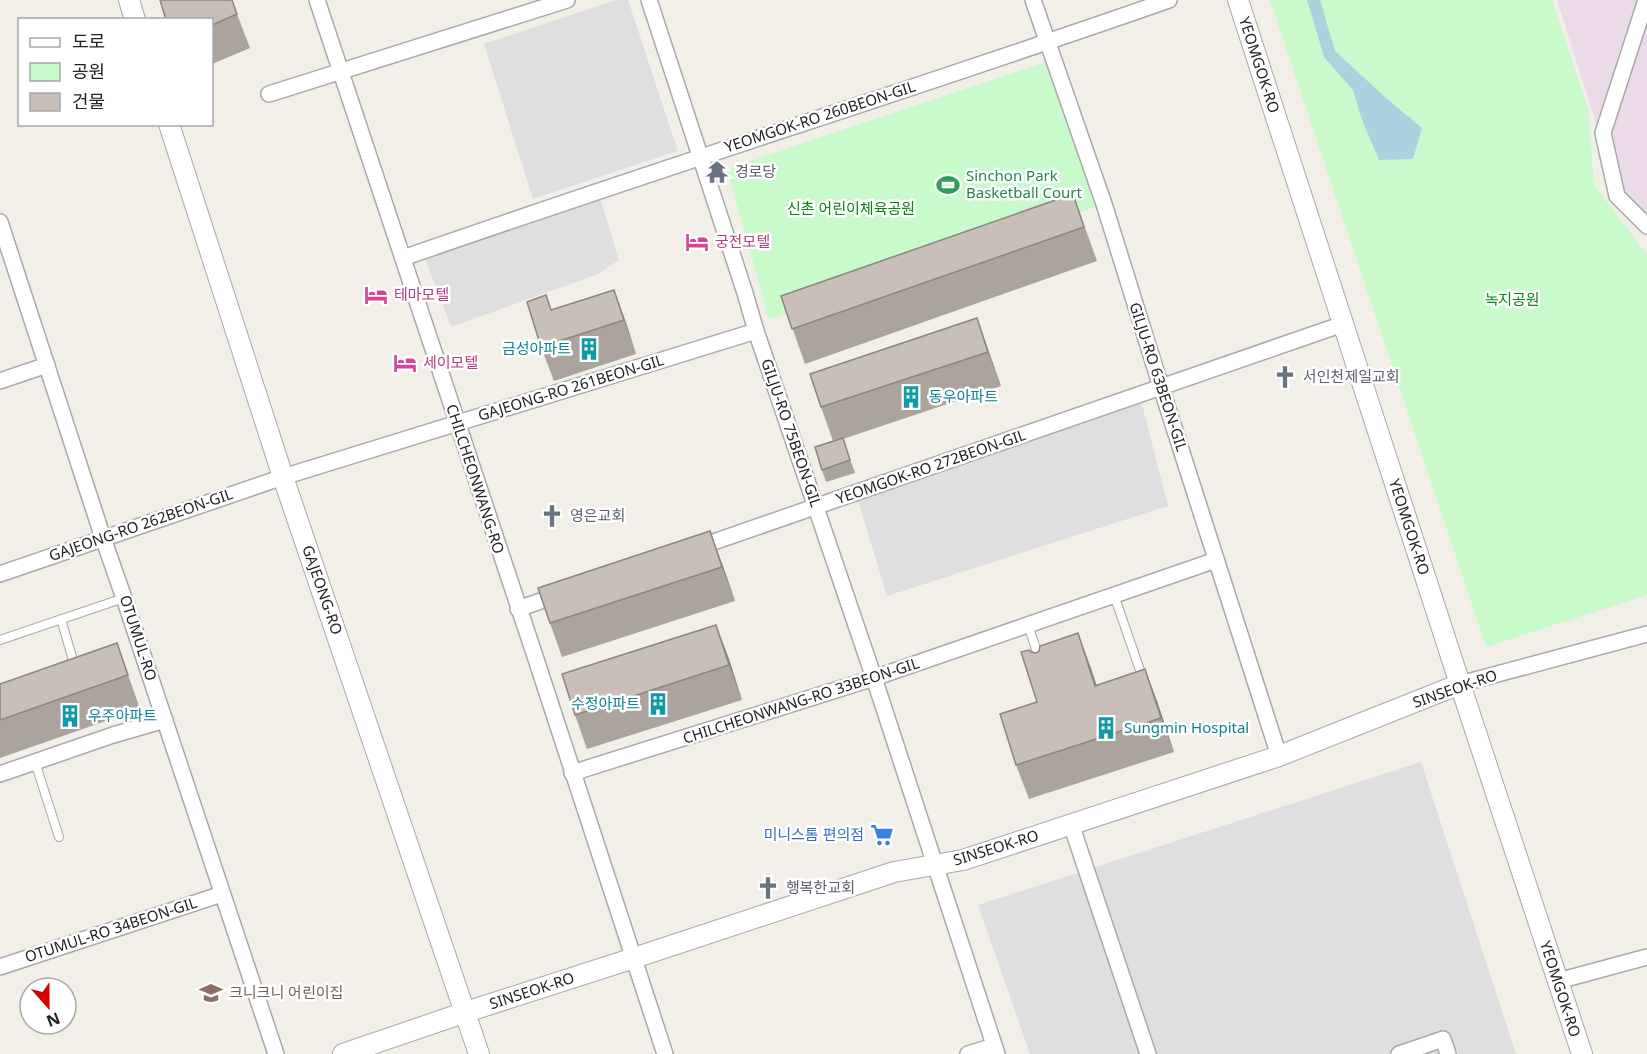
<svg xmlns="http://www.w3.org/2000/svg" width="1647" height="1054" viewBox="0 0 1647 1054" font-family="'Noto Sans','Noto Sans KR',sans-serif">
<rect width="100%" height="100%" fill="#f2efe9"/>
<g fill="#e0dfdf">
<polygon points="616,0 628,0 678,151 533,199 484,44"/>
<polygon points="598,191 619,260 598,274 451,327 422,251"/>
<polygon points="1141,400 1168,506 887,596 857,497"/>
<polygon points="1421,762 1516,1054 1030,1054 978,905"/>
</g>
<polygon fill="#ebdbe8" points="1557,0 1647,0 1647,220 1614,180"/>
<g fill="#c8facc">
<polygon points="1270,0 1552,0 1588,108 1594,185 1647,254 1647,595 1486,647"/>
<polygon points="1054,59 1104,204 769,319 727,169"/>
</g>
<polygon fill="#aad3df" points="1307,0 1320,0 1335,51 1386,98 1422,128 1413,159 1379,160 1362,120 1353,90 1324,57"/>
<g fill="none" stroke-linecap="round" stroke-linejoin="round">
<g stroke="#a9a9a9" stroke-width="10">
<g id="service">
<polyline points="1114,595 1143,679"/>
<polyline points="61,619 75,667"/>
<polyline points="1028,625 1040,661"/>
<polyline points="0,640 124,598"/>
<polyline points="35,762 59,837"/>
</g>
</g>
<g stroke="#a9a9a9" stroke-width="18">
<g id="minor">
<polyline points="317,0 533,650 665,1054"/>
<polyline points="649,0 745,293 756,331 874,678 997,1054"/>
<polyline points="1033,0 1104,204 1161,387 1279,756"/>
<polyline points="1646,0 1603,133 1617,196 1647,226"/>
<polyline points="269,94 567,0"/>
<polyline points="0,222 103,538 124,598 276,1054"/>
<path d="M 403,258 C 657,169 915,89 1169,0"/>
<polyline points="0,381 47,365"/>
<polyline points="696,548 1343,324"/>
<polyline points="0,574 283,477 756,331"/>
<polyline points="518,609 560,594"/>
<polyline points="1460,684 1647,634"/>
<polyline points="572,773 874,678 1216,560"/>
<polyline points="0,774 113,735 165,720"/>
<polyline points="1071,824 1148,1054"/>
<polyline points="0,967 222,894"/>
<polyline points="1558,981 1647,957"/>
<polyline points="968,1054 994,1046"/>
<polyline points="1399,1054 1443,1039 1448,1054"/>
</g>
</g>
<g stroke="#a9a9a9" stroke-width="22">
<g id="tertiary">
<polyline points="129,0 135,20"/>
<polyline points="1238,0 1460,684 1582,1054"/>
<polyline points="169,124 283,477 479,1054"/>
<polyline points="343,1054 466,1012 634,958 894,872 963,860 1279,756 1460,684"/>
</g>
</g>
<use href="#service" stroke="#fff" stroke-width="8"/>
<use href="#minor" stroke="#fff" stroke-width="15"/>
<use href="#tertiary" stroke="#fff" stroke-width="20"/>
</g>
<g fill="#aba49e">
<polygon points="237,14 250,48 212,64 212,20"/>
<polygon points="1073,194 1097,261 805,364 781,296"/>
<polygon points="614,290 636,354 554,381 541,347 552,310"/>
<polygon points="977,318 1001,386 843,439 855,473 826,482 822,470 833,441 821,407"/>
<polygon points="723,566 735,601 562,657 550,623"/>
<polygon points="716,625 729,659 742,700 587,749 575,715"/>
<polygon points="1078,633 1096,685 1145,669 1158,704 1174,752 1029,799 1016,765 1037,702 1031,652 1036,653"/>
<polygon points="117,643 140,709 0,758 0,684"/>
</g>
<g fill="#8b8681">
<polygon points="614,290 627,325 636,354 624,320"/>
<polygon points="977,318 1001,386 988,352"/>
<polygon points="710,531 723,566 735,601 722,567"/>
<polygon points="716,625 729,659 742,700 729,665"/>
<polygon points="1078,633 1091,668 1108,720 1095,686"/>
<polygon points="1145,669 1158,704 1174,752 1161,718"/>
</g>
<g fill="#c7bfb8" stroke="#8b8681" stroke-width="1.5">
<polygon points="160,0 232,0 237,14 212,25 212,20 166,20"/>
<polygon points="1073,194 1084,227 792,329 781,296"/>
<polygon points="614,290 624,320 541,347 527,302 546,295 551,310"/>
<polygon points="977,318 988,352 821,407 810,374"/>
<polygon points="843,438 850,460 822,470 815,447"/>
<polygon points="710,531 722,567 550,623 538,588"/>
<polygon points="716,625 729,665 575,715 562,674"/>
<polygon points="1078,633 1095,686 1145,669 1161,718 1016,765 1000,714 1037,702 1021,652 1029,650 1031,652 1036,653 1039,651 1040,646"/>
<polygon points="117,643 128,675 0,720 0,684"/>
</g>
<defs>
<g id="temple-bare" transform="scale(1.8)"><path d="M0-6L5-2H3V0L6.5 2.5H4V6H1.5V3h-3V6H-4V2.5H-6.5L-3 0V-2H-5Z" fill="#6b7280" stroke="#fff" stroke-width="2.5" paint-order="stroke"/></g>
<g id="stadium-bare" transform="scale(1.8)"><path d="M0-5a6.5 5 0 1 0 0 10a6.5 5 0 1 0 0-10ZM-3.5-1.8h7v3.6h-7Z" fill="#2e9e5b" stroke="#fff" stroke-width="2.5" paint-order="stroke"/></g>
<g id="hotel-bare" transform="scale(1.8)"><path d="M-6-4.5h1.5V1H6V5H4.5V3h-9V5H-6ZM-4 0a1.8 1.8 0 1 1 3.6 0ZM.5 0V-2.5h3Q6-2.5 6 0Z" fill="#d1479c" stroke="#fff" stroke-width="2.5" paint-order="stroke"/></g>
<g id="building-bare" transform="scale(1.8)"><path d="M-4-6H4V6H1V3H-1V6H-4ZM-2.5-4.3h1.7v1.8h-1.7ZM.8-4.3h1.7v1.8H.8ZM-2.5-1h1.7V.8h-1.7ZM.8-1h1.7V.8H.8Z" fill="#0f9aa8" stroke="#fff" stroke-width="2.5" paint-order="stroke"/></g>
<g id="church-bare" transform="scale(1.8)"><path d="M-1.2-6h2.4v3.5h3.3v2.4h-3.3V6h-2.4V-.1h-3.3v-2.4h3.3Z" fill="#6b7280" stroke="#fff" stroke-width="2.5" paint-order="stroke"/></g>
<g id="supermarket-bare" transform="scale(1.8)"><path d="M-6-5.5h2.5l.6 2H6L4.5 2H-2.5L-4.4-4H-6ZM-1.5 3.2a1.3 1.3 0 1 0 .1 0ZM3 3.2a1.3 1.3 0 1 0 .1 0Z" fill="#3f7fe0" stroke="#fff" stroke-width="2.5" paint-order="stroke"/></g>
<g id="school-bare" transform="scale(1.8)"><path d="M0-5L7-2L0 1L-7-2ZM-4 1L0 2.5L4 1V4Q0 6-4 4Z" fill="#8d6e63" stroke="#fff" stroke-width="2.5" paint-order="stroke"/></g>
</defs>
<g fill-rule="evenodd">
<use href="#temple-bare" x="717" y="172"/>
<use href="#stadium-bare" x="948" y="185"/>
<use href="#hotel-bare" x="697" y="242"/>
<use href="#hotel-bare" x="376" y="295"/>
<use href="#building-bare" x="589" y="349"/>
<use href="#hotel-bare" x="405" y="363"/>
<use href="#church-bare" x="1285" y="377"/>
<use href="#building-bare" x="911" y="397"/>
<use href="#church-bare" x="552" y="516"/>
<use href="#building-bare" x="658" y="704"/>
<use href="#building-bare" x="70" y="716"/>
<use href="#building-bare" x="1106" y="728"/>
<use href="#supermarket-bare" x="882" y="835"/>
<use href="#church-bare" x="768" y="888"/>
<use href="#school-bare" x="211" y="993"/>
</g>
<g text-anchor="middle" stroke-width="5" stroke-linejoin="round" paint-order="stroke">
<g font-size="15" fill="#222" stroke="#fff">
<text transform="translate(1259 65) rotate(72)" y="5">YEOMGOK-RO</text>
<text transform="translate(820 117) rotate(-18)" y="5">YEOMGOK-RO 260BEON-GIL</text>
<text transform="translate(1158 377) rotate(72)" y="5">GILJU-RO 63BEON-GIL</text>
<text transform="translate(571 388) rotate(-17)" y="5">GAJEONG-RO 261BEON-GIL</text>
<text transform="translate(791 433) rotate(71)" y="5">GILJU-RO 75BEON-GIL</text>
<text transform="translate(931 467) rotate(-19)" y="5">YEOMGOK-RO 272BEON-GIL</text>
<text transform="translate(475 479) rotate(72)" y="5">CHILCHEONWANG-RO</text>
<text transform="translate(141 525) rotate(-19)" y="5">GAJEONG-RO 262BEON-GIL</text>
<text transform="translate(1409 527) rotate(72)" y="5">YEOMGOK-RO</text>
<text transform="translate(322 590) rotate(71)" y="5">GAJEONG-RO</text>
<text transform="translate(138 638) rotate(72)" y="5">OTUMUL-RO</text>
<text transform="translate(1455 689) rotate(-19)" y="5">SINSEOK-RO</text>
<text transform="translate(801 701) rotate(-18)" y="5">CHILCHEONWANG-RO 33BEON-GIL</text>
<text transform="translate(996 848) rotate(-17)" y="5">SINSEOK-RO</text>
<text transform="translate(111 930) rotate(-18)" y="5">OTUMUL-RO 34BEON-GIL</text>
<text transform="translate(1560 989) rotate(72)" y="5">YEOMGOK-RO</text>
<text transform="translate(532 991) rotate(-18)" y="5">SINSEOK-RO</text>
</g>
<g font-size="15" fill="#5b616d" stroke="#fff" text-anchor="start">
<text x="735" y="177">경로당</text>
<text x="1303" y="382">서인천제일교회</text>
<text x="570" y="521">영은교회</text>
<text x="786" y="893">행복한교회</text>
</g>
<g font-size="15" fill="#27864d" stroke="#fff" text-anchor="start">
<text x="966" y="181">Sinchon Park<tspan x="966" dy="17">Basketball Court</tspan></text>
</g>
<g font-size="15" fill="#0c8416" stroke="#fff">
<text x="851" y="214">신촌 어린이체육공원</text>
<text x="1512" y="305">녹지공원</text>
</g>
<g font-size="15" fill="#b23c85" stroke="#fff" text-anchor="start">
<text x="715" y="247">궁전모텔</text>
<text x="394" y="300">테마모텔</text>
<text x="423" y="368">세이모텔</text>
</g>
<g font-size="15" fill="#0d838f" stroke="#fff" text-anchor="start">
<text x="571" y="354" text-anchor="end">금성아파트</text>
<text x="929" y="402">동우아파트</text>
<text x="640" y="709" text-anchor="end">수정아파트</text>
<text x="88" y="721">우주아파트</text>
<text x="1124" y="733">Sungmin Hospital</text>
</g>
<g font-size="15" fill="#366cbe" stroke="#fff" text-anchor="end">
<text x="864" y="840">미니스톰 편의점</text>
</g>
<g font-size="15" fill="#785e54" stroke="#fff" text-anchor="start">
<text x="229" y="998">크니크니 어린이집</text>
</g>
</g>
<rect x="18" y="18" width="195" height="108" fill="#ffffff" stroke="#a7a7a7" stroke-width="1.5"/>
<rect x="30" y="38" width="30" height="9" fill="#ffffff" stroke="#a7a7a7" stroke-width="1.5"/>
<text x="72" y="48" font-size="18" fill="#222222">도로</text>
<rect x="30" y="63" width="30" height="18" fill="#c8facc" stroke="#a7a7a7" stroke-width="1.5"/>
<text x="72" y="78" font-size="18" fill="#222222">공원</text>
<rect x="30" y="93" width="30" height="18" fill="#c7bfb8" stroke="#a7a7a7" stroke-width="1.5"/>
<text x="72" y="108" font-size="18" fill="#222222">건물</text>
<g transform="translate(48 1006) rotate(159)"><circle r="28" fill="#ffffff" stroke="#a7a7a7" stroke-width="1.5"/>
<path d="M0-4.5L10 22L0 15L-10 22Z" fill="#d40000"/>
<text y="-9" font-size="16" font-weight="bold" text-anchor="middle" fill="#222222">N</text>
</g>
</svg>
